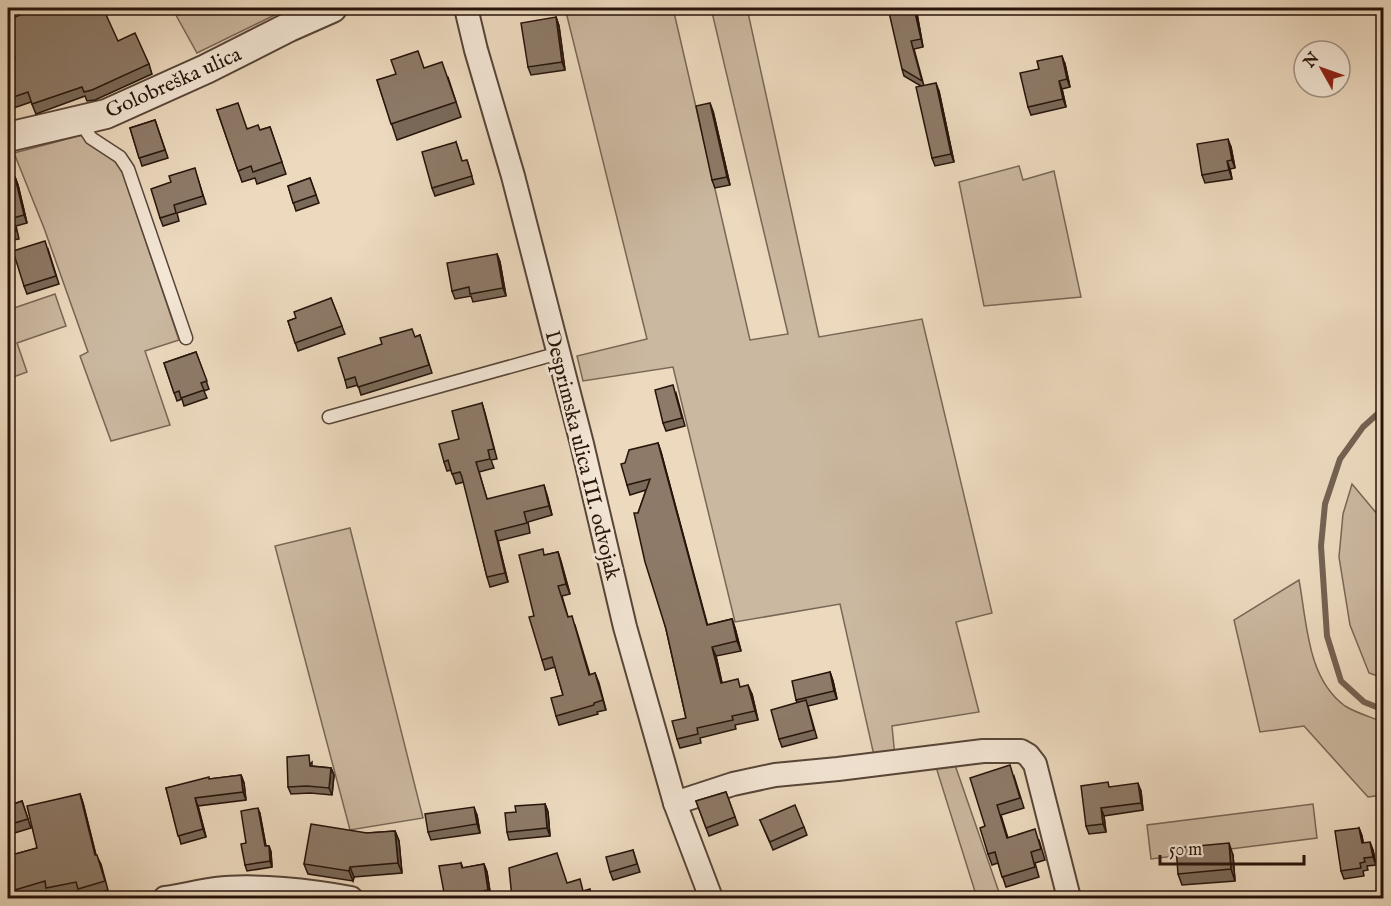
<svg xmlns="http://www.w3.org/2000/svg" width="1391" height="906" viewBox="0 0 1391 906" font-family="'IM FELL English',serif">
<rect width="100%" height="100%" fill="#ecd9be"/>
<filter id="stains"><feTurbulence type="fractalNoise" baseFrequency=".00333" numOctaves="4"/><feColorMatrix values="0 0 0 0 .2 0 0 0 0 .09 0 0 0 0 .02 0 0 0 .5 -.17"/></filter>
<radialGradient id="worn" r=".72"><stop offset=".6" stop-color="#630" stop-opacity="0"/><stop offset="1" stop-color="#630" stop-opacity=".3"/></radialGradient>
<g fill="#cbb8a0" stroke="#796656" stroke-width="1.5">
<polygon points="172,8 289,8 197,53"/>
<polygon points="565,8 673,8 750,340 788,334 711,8 747,8 819,337 922,319 992,613 956,622 979,712 892,726 895,757 875,760 840,604 735,622 673,367 583,381 577,356 647,339"/>
<polygon points="82,135 116,158 122,171 179,340 145,351 170,425 111,441 80,356 88,352 44,228 14,153"/>
<polygon points="1019,166 1023,180 1054,171 1081,297 984,306 959,182"/>
<polygon points="55,294 66,326 17,343 27,372 8,379 8,300 11,309"/>
<polygon points="1352,484 1383,521 1383,678 1369,673 1350,625 1339,557 1343,514"/>
<polygon points="350,528 423,818 350,830 275,546"/>
<path d="M 1299,580 C 1307,623 1307,678 1345,706 C 1356,713 1371,717 1383,722 L 1383,795 L 1368,797 L 1304,726 L 1260,732 L 1234,620 Z"/>
<polygon points="955,765 1001,898 977,898 936,767"/>
<polygon points="1313,804 1317,838 1151,859 1147,825"/>
</g>
<g fill="none" stroke-linecap="round" stroke-linejoin="round">
<polyline stroke="#756252" stroke-width="6" points="1384,408 1363,427 1340,459 1325,504 1321,546 1327,636 1341,681 1364,702 1384,710"/>
<g stroke="#584538" stroke-width="15">
<g id="service">
<polyline points="80,121 91,138 120,157 128,169 186,338"/>
<polyline points="329,417 559,353"/>
</g>
</g>
<g stroke="#584538" stroke-width="26">
<g id="minor">
<polyline points="466,8 476,50 513,176 582,444 625,627 675,803 711,898"/>
<polyline points="675,803 733,784 775,775 838,769 983,751 1021,751 1028,755 1035,764 1069,898"/>
<path d="M 165,898 C 182,896 199,891 216,889 C 255,884 312,891 351,898"/>
</g>
</g>
<g stroke="#584538" stroke-width="32">
<polyline id="tertiary" points="8,137 106,114 206,69 289,27 332,8"/>
</g>
<use href="#service" stroke="#f3e6d5" stroke-width="12"/>
<use href="#minor" stroke="#f3e6d5" stroke-width="22"/>
<use href="#tertiary" stroke="#f3e6d5" stroke-width="28"/>
</g>
<g fill="#796959" stroke="#27140b" stroke-width="1.5">
<polygon points="916,8 923,47 914,49 924,86 939,91 954,162 935,166 932,158 921,86 904,76 902,69"/>
<polygon points="556,17 559,26 565,70 531,75 528,67"/>
<polygon points="118,41 149,64 152,74 95,100 87,101 85,96 36,114 31,102 8,110 8,61 14,58"/>
<polygon points="1065,64 1070,87 1062,89 1066,107 1031,115 1028,107"/>
<polygon points="424,68 448,77 461,117 397,140 377,80"/>
<polygon points="217,110 248,129 260,130 270,127 286,174 257,184 255,178 242,182"/>
<polygon points="713,111 730,185 715,188 712,180"/>
<polygon points="155,120 168,158 142,166 130,128"/>
<polygon points="456,142 462,161 467,160 474,184 435,196 432,188"/>
<polygon points="1231,147 1235,168 1230,169 1232,179 1205,183 1202,175"/>
<polygon points="197,176 206,204 177,213 179,221 163,226 160,218"/>
<polygon points="15,177 18,185 27,223 16,226 19,239 8,241 8,178"/>
<polygon points="310,178 319,203 296,211 288,186"/>
<polygon points="48,249 59,284 27,294 24,286"/>
<polygon points="497,254 500,262 506,296 473,302 471,296 455,299 452,291"/>
<polygon points="331,298 345,334 298,351 288,321 296,318"/>
<polygon points="420,335 432,373 361,395 358,385 347,388 345,380 415,337"/>
<polygon points="196,352 209,389 204,391 207,398 184,406 182,399 177,401 164,363"/>
<polygon points="676,393 685,426 666,431 663,423"/>
<polygon points="482,403 485,413 497,459 491,460 494,468 479,472 487,499 547,495 552,515 528,522 530,533 498,541 508,582 490,587 487,577 464,482 456,484 451,470 447,471 444,462"/>
<polygon points="658,443 661,452 707,625 732,619 735,628 741,651 716,656 722,683 741,687 752,694 758,720 735,725 736,729 700,738 701,743 680,748 677,739 686,718 666,629 638,513 646,490 630,495 627,485 625,463"/>
<polygon points="558,552 570,594 562,596 568,617 575,625 590,675 595,673 606,710 597,712 598,714 559,725 556,716 563,695 555,667 545,670 542,660 534,616 545,555"/>
<polygon points="830,672 833,681 837,699 808,706 817,738 782,747 779,739 797,702 796,700"/>
<polygon points="312,762 312,766 331,768 334,775 332,795 310,793 291,794 288,787"/>
<polygon points="241,775 244,783 246,800 198,806 206,837 181,844 166,788 210,779"/>
<polygon points="1014,776 1024,808 1001,815 1008,838 1039,840 1045,860 1035,863 1039,877 1006,887 998,863 992,865 988,854 985,826"/>
<polygon points="1110,787 1141,791 1143,810 1104,816 1106,832 1089,834 1086,826"/>
<polygon points="726,792 738,825 709,836 696,801"/>
<polygon points="80,794 83,803 96,855 101,864 108,890 81,898 78,891 50,898 47,891 21,898 8,898 8,856 37,848"/>
<polygon points="22,801 31,828 8,835 8,806"/>
<polygon points="545,804 548,812 550,836 509,840 507,832"/>
<polygon points="260,814 266,846 269,846 271,852 272,867 247,871 245,865 246,843"/>
<polygon points="477,815 480,833 431,840 428,832"/>
<polygon points="760,820 804,827 807,835 773,850"/>
<polygon points="1359,828 1362,836 1363,843 1373,850 1376,865 1367,866 1368,870 1363,871 1364,876 1344,879 1341,871"/>
<polygon points="395,831 399,841 402,873 354,877 353,881 308,874 304,864 367,833"/>
<polygon points="633,850 640,872 613,880 610,872"/>
<polygon points="1233,855 1235,881 1182,885 1178,874"/>
<polygon points="461,863 463,868 484,864 487,872 491,898 445,898"/>
</g>
<g fill="#635549" stroke="#27140b" stroke-width="1.5">
<polygon points="914,8 916,8 923,47 921,39"/>
<polygon points="556,17 559,26 565,70 562,62"/>
<polygon points="1062,56 1065,64 1070,87 1067,79"/>
<polygon points="1059,81 1062,89 1066,107 1063,99"/>
<polygon points="936,83 939,91 954,162 951,154"/>
<polygon points="710,103 713,111 730,185 727,177"/>
<polygon points="1228,139 1231,147 1235,168 1232,160"/>
<polygon points="1227,161 1230,169 1232,179 1229,170"/>
<polygon points="15,177 18,185 27,223 24,215"/>
<polygon points="497,254 500,262 506,296 503,288"/>
<polygon points="658,443 661,452 710,634 707,625"/>
<polygon points="544,485 547,495 552,515 549,506"/>
<polygon points="495,531 498,541 508,582 505,573"/>
<polygon points="558,552 561,561 570,594 566,584"/>
<polygon points="732,619 735,628 741,651 737,641"/>
<polygon points="712,647 716,656 724,692 721,683"/>
<polygon points="830,672 833,681 837,699 834,691"/>
<polygon points="595,673 599,683 606,710 603,700"/>
<polygon points="748,685 752,694 758,720 755,711"/>
<polygon points="331,768 334,775 332,795 329,788"/>
<polygon points="241,775 244,783 246,800 243,792"/>
<polygon points="1138,783 1141,791 1143,810 1141,803"/>
<polygon points="80,794 83,803 98,864 95,855"/>
<polygon points="195,798 198,806 206,837 203,829"/>
<polygon points="545,804 548,812 550,836 547,828"/>
<polygon points="474,807 477,815 480,833 477,824"/>
<polygon points="258,808 260,814 267,853 265,846"/>
<polygon points="1101,808 1104,816 1106,832 1103,824"/>
<polygon points="1359,828 1362,836 1365,851 1362,843"/>
<polygon points="395,831 399,841 402,873 398,863"/>
<polygon points="1370,842 1373,850 1376,865 1373,857"/>
<polygon points="1229,843 1233,855 1235,881 1231,869"/>
<polygon points="269,846 271,852 272,867 270,861"/>
<polygon points="484,864 487,872 491,898 488,890"/>
<polygon points="350,867 354,877 353,881 349,871"/>
</g>
<g fill="#8d7a68" stroke="#27140b" stroke-width="1.5">
<polygon points="34,8 103,8 118,41 135,33 149,64 92,90 84,92 82,87 32,104 28,92 8,99 8,61 15,58 8,41 8,20 34,9"/>
<polygon points="888,8 914,8 921,39 911,41 922,81 902,69"/>
<polygon points="556,17 562,62 528,67 521,23"/>
<polygon points="418,51 424,68 442,62 456,102 391,124 377,80 396,74 391,60"/>
<polygon points="1062,56 1067,79 1059,81 1063,99 1028,107 1020,73 1039,69 1037,61"/>
<polygon points="936,83 951,154 932,158 916,87"/>
<polygon points="238,103 247,129 258,125 260,130 270,127 282,162 253,172 251,166 238,171 217,110"/>
<polygon points="710,103 727,177 712,180 696,106"/>
<polygon points="155,120 165,150 139,158 130,128"/>
<polygon points="1228,139 1232,160 1227,161 1229,170 1202,175 1197,144"/>
<polygon points="456,142 462,161 467,160 472,176 432,188 422,152"/>
<polygon points="195,168 203,196 174,205 176,213 160,218 151,189 171,182 169,176"/>
<polygon points="15,177 24,215 13,218 16,231 8,233 8,178"/>
<polygon points="310,178 316,195 293,203 288,186"/>
<polygon points="45,241 56,276 24,286 13,251"/>
<polygon points="497,254 503,288 470,294 469,287 452,291 447,263"/>
<polygon points="331,298 342,326 295,343 288,321 296,318 294,312"/>
<polygon points="412,329 415,337 420,335 429,365 358,387 355,377 345,380 338,358 382,344 380,338"/>
<polygon points="196,352 207,381 201,383 204,390 181,398 179,391 174,393 164,363"/>
<polygon points="673,385 682,418 663,423 655,390"/>
<polygon points="482,403 494,449 488,450 490,459 476,462 487,499 544,485 549,506 524,512 527,523 495,531 505,573 487,577 462,477 460,472 452,474 448,460 444,462 439,444 459,439 452,411"/>
<polygon points="658,443 707,625 732,619 737,641 712,647 721,683 738,679 740,687 748,685 755,711 732,716 733,720 697,728 698,734 677,739 672,721 686,718 666,629 645,562 634,513 638,513 650,479 627,485 621,464 625,463 629,450"/>
<polygon points="543,549 544,555 558,552 566,584 558,586 568,617 572,616 589,675 595,673 603,700 594,703 594,705 556,716 551,698 563,695 552,657 542,660 529,617 534,616 519,555"/>
<polygon points="830,672 834,691 796,700 792,681"/>
<polygon points="806,700 814,730 779,739 771,710"/>
<polygon points="309,755 310,766 331,768 329,788 307,786 288,787 287,757"/>
<polygon points="1010,765 1020,798 997,805 1007,838 1035,829 1041,849 1031,852 1035,867 1002,877 995,852 988,854 980,828 985,826 970,778"/>
<polygon points="241,775 243,792 195,798 203,829 178,836 166,788 209,777 209,779"/>
<polygon points="1108,782 1109,787 1138,783 1141,803 1101,808 1103,824 1086,826 1081,786"/>
<polygon points="726,792 735,817 706,828 696,801"/>
<polygon points="80,794 95,855 97,855 105,881 78,889 76,882 46,888 45,881 8,892 8,856 37,848 27,806"/>
<polygon points="22,801 28,819 8,825 8,806"/>
<polygon points="545,804 547,828 507,832 505,813 516,812 515,806"/>
<polygon points="795,805 804,827 770,842 760,820"/>
<polygon points="474,807 477,824 428,832 425,814"/>
<polygon points="258,808 265,846 269,846 270,861 245,865 241,844 246,843 241,811"/>
<polygon points="311,824 367,833 395,831 398,863 350,867 349,871 304,864"/>
<polygon points="1359,828 1362,843 1370,842 1373,857 1364,858 1365,862 1360,863 1361,868 1341,871 1335,831"/>
<polygon points="1229,843 1231,869 1178,874 1176,848"/>
<polygon points="633,850 637,864 610,872 606,857"/>
<polygon points="557,853 567,883 580,879 583,891 590,889 592,898 541,898 541,896 539,898 512,898 509,868"/>
<polygon points="461,863 462,868 484,864 488,890 445,898 439,866"/>
</g>
<g text-anchor="middle" stroke-width="6" stroke-linejoin="round" paint-order="stroke">
<g font-size="21" fill="#27140b" stroke="#f3e6d5">
<text transform="translate(173 82) rotate(-24)" y="7">Golobreška ulica</text>
<text transform="translate(583 455) rotate(76)" y="7">Desprimska ulica III. odvojak</text>
</g>
</g>
<rect width="1391" height="906" fill="none" stroke="#ecd9be" stroke-width="30"/>
<rect x="9" y="9" width="1373" height="888" fill="none" stroke="#27140b" stroke-width="3"/>
<rect x="15" y="15" width="1361" height="876" fill="none" stroke="#27140b" stroke-width="1.5"/>
<g transform="translate(1322 69) rotate(310)"><circle r="28" fill="#f3e6d5" stroke="#a19284" stroke-width="1.5"/>
<path d="M0-4.5L10 22L0 15L-10 22Z" fill="#8f2418"/>
<text y="-9" font-size="16" font-weight="bold" text-anchor="middle" fill="#27140b">N</text>
</g>
<path d="M1160 855v9h144v-9" fill="none" stroke="#27140b" stroke-width="3"/>
<text x="1169" y="855" font-size="18" fill="#27140b" stroke="#f3e6d5" stroke-width="4.5" paint-order="stroke">50 m</text>
<rect width="100%" height="100%" filter="url(#stains)"/>
<rect width="100%" height="100%" fill="url(#worn)"/>
</svg>
